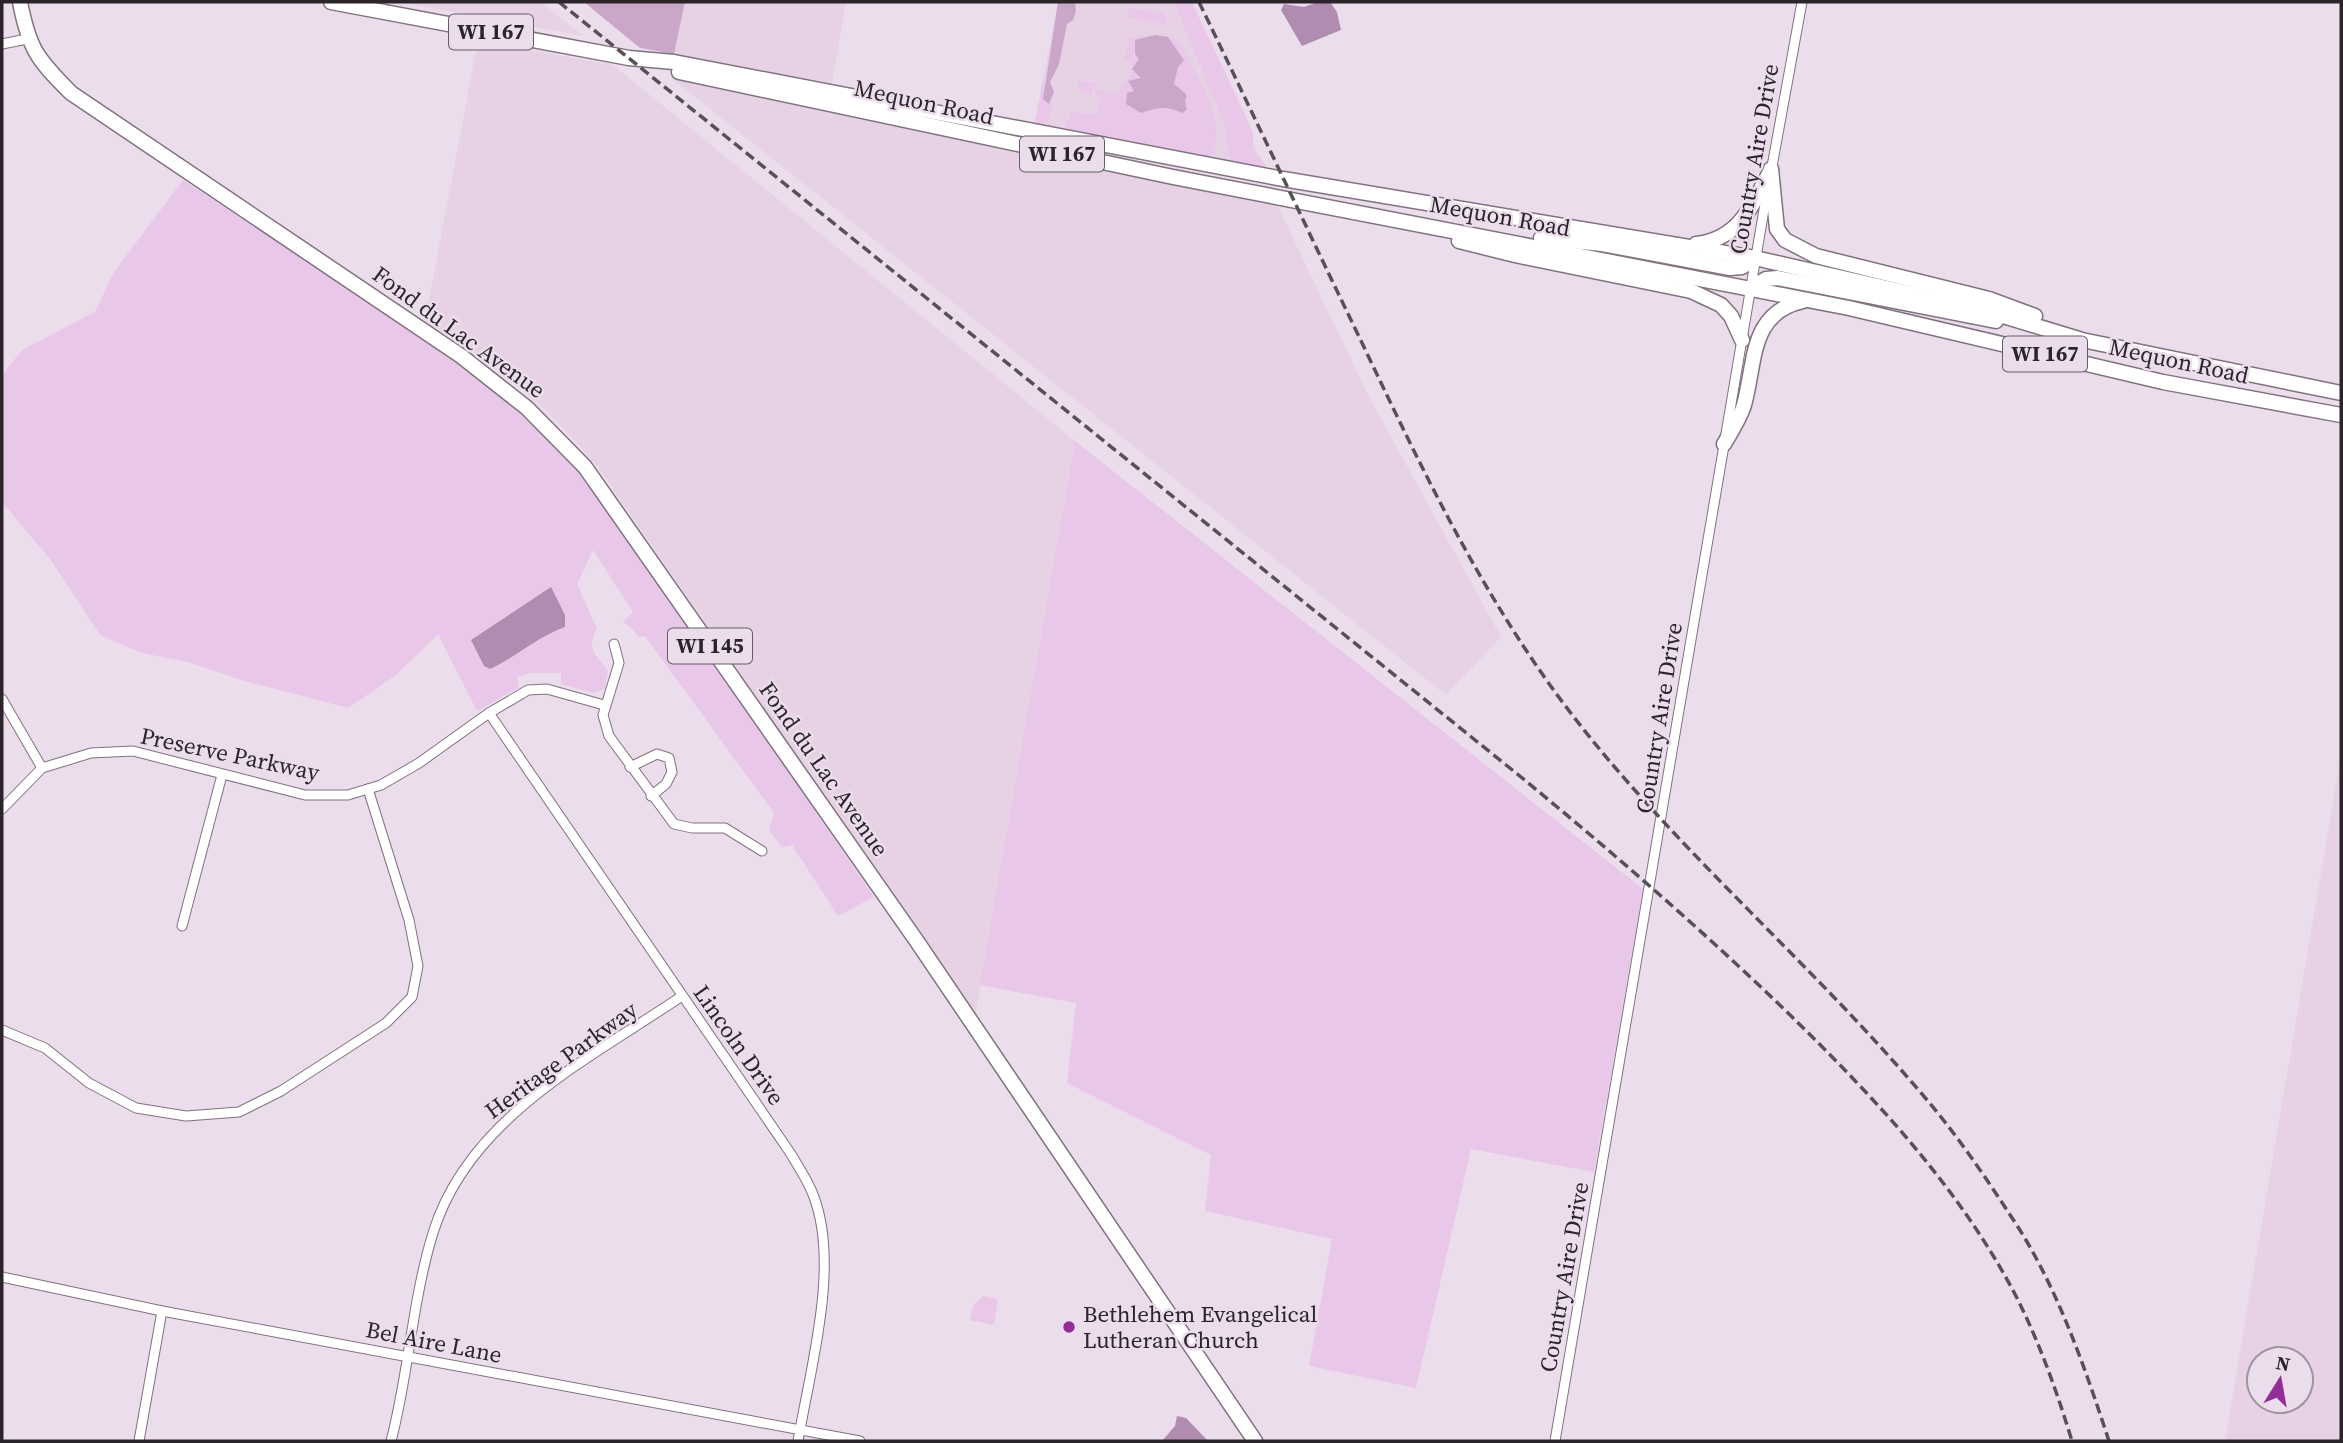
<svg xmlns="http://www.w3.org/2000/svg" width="2343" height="1443" viewBox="0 0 2343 1443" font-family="'Source Serif 4',serif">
<rect width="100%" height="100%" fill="#ecddec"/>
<g fill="#e6d1e5" fill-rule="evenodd">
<polygon points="400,2 540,2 584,36"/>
<polygon points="685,2 846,2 832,83 674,54"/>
<polygon points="1058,2 1185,2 1266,169 1035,123"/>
<polygon points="478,41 613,65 1075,441 975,1017 600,470 572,437 538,403 479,356 425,321"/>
<polygon points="671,78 1271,192 1368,395 1501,637 1446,695"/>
<path d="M 2341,755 L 2341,1441 L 2225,1441 ZM 2301,1359 L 2301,1401 L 2259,1401 L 2259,1359 Z"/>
</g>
<g fill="#e8c7e8">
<polygon points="1174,2 1192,2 1253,132 1253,153 1265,163 1266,169 1235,163 1230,158 1223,120"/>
<polygon points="1132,8 1164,14 1167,20 1163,24 1127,17 1128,9"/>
<path d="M 1160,35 L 1179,41 C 1195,74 1225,116 1214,153 L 1207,158 L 1069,131 L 1066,124 L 1072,112 L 1097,115 L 1101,99 L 1095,96 L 1095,89 L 1119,94 C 1121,81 1134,76 1132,63 L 1124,60 L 1129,38 Z"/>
<polygon points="1046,64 1044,82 1051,103 1053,102 1049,117 1042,124 1035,123"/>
<polygon points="1078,81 1098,84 1097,86 1094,86 1091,95 1078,89"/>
<path d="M 183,180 C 289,251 399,318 500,396 C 535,423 564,457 594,489 L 874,897 L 838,916 L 792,845 L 782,847 L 769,830 L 774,813 L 645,636 L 638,637 L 633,629 L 623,622 L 633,612 L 593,550 L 577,584 L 597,629 C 585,649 597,656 608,671 L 605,688 L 594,693 L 561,684 L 561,673 L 530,673 L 517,677 L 519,687 L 477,711 L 438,634 L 396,675 L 348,708 L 245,681 L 188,662 L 142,653 L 100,635 L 50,559 L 2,502 L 2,375 L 22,350 L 95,312 L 114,272 Z"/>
<polygon points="1075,441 1643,889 1594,1172 1471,1149 1416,1388 1309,1366 1332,1239 1205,1211 1211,1155 1067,1083 1076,1003 980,985"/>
<polygon points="983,1296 998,1299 994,1325 970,1320 973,1306"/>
</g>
<g fill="#caa6c9">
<polygon points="584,2 685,2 674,54 640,48"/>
<polygon points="1058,2 1075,2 1076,11 1073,20 1067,24 1059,64 1050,82 1054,92 1049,104 1043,99"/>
<path d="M 1155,35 L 1168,37 L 1184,60 L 1178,67 L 1174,84 C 1197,102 1180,92 1187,109 L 1183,113 C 1164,106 1160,107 1141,113 L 1126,104 L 1127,93 L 1134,91 L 1128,81 L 1141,78 L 1132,69 L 1139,59 L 1135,54 L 1135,40 Z"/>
</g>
<g fill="#b08db0">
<polygon points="1318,2 1330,2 1337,12 1341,30 1302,46 1281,10 1284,4 1304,7"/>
<path d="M 551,587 L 565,615 L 565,627 C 537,637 516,657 490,669 L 484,666 L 471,640 Z"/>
<polygon points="1177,1416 1186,1418 1208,1441 1162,1441 1175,1426"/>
</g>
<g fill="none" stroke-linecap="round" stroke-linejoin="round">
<g stroke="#80727f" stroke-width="11">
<g id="minor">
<polyline points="2,44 27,39"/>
<polyline points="1771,172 1802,2"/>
<polyline points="614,644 619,663 603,715 609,736 674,824 692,828 725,828 762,851"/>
<polyline points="2,699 42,768"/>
<path d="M 489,713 L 791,1154 C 799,1168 809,1182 814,1197 C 840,1267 810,1369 798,1441"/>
<polyline points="630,767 657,754 669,758 672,772 666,784 651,796"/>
<polyline points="2,809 42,768 91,753 133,751 305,795 348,795 381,785 419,763 489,713 528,690 547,689 604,705"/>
<polyline points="182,926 222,775"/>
<polyline points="2,1030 45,1048 89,1083 136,1108 186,1116 239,1112 281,1091 386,1023 412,997 418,966 409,920 368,789"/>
<polyline points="2,1277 162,1311 860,1441"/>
<polyline points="139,1441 162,1311"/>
<path d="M 391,1441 C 409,1373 412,1301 433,1233 C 468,1118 589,1059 682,996"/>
<polyline points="1555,1441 1768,186"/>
</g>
</g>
<g stroke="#80727f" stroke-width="17">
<g id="primary">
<path d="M 20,2 C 29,49 37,59 71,93 L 461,356 L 527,408 L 585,467 L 916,940 L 1255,1441"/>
<polyline points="331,2 629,58 674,62 1283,179 1755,258 1987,311 2082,340 2341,393"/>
<polyline points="679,72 1173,177 1849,308 2163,382 2341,415"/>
<polyline points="1771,169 1777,229 1785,240 1816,256 1989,299 2035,316"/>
<polyline points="1541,238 1602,244 1730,268 1742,267 1755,258"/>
<polyline points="1459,241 1515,255 1691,291 1721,305 1731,316 1742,340"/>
<path d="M 1696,244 C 1740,239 1752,205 1771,170"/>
<polyline points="1750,288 1766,279 1778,278 1996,321"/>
<path d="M 1724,444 C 1731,432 1740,418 1744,405 C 1756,362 1749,313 1803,301"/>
</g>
</g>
<use href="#minor" stroke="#fff" stroke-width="9"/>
<use href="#primary" stroke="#fff" stroke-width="14"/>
<g stroke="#585058" stroke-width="3.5" stroke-dasharray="10 5" stroke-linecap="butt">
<path d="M 559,2 L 1521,777 C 1612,852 1701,929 1786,1011 C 1874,1097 1960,1188 2017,1298 C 2040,1344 2057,1392 2072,1441"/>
<path d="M 1199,2 C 1254,116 1308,231 1363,345 C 1420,465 1476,583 1555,692 C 1664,841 1809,959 1927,1100 C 1961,1140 1990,1184 2018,1227 C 2059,1292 2085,1368 2109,1441"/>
</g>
</g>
<circle fill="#922e95" stroke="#ecddec" stroke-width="2.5" cx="1069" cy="1327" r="7"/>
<g text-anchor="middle" stroke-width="5" stroke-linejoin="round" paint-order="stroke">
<g fill="#ecddec" stroke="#655c65" stroke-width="2">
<rect x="449" y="14.5" width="84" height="35" rx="5"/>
<rect x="1020" y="136.5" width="84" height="35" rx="5"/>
<rect x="2003" y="336.5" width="84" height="35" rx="5"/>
<rect x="668" y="628.5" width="84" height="35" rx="5"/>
</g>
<g font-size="21" font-weight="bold" fill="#2b252b">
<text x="491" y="39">WI 167</text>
<text x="1062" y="161">WI 167</text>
<text x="2045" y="361">WI 167</text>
<text x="710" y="653">WI 145</text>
</g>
<g font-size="23" fill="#2b252b" stroke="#ecddec">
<text transform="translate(924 102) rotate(12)" y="8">Mequon Road</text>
<text transform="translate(1754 159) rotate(-80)" y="8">Country Aire Drive</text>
<text transform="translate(1500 216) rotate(10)" y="8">Mequon Road</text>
<text transform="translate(459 332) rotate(36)" y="8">Fond du Lac Avenue</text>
<text transform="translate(2179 361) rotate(12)" y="8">Mequon Road</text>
<text transform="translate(1659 718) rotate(-81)" y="8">Country Aire Drive</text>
<text transform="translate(230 754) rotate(12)" y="8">Preserve Parkway</text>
<text transform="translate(824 769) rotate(55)" y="8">Fond du Lac Avenue</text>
<text transform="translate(739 1045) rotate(55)" y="8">Lincoln Drive</text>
<text transform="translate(561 1060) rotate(-36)" y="8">Heritage Parkway</text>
<text transform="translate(1564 1277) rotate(-80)" y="8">Country Aire Drive</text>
<text transform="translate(434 1342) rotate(11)" y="8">Bel Aire Lane</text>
</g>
<g font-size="23" fill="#2b252b" stroke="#ecddec" text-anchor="start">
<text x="1083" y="1322">Bethlehem Evangelical<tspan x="1083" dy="26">Lutheran Church</tspan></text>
</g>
</g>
<rect width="2343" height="1443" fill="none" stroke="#2b252b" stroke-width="7"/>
<g transform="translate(2280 1380) rotate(11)"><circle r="33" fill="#ecddec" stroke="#9f939f" stroke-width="2"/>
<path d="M0-5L12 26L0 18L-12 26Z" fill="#922e95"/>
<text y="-10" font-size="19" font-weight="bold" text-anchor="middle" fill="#2b252b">N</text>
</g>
</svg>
